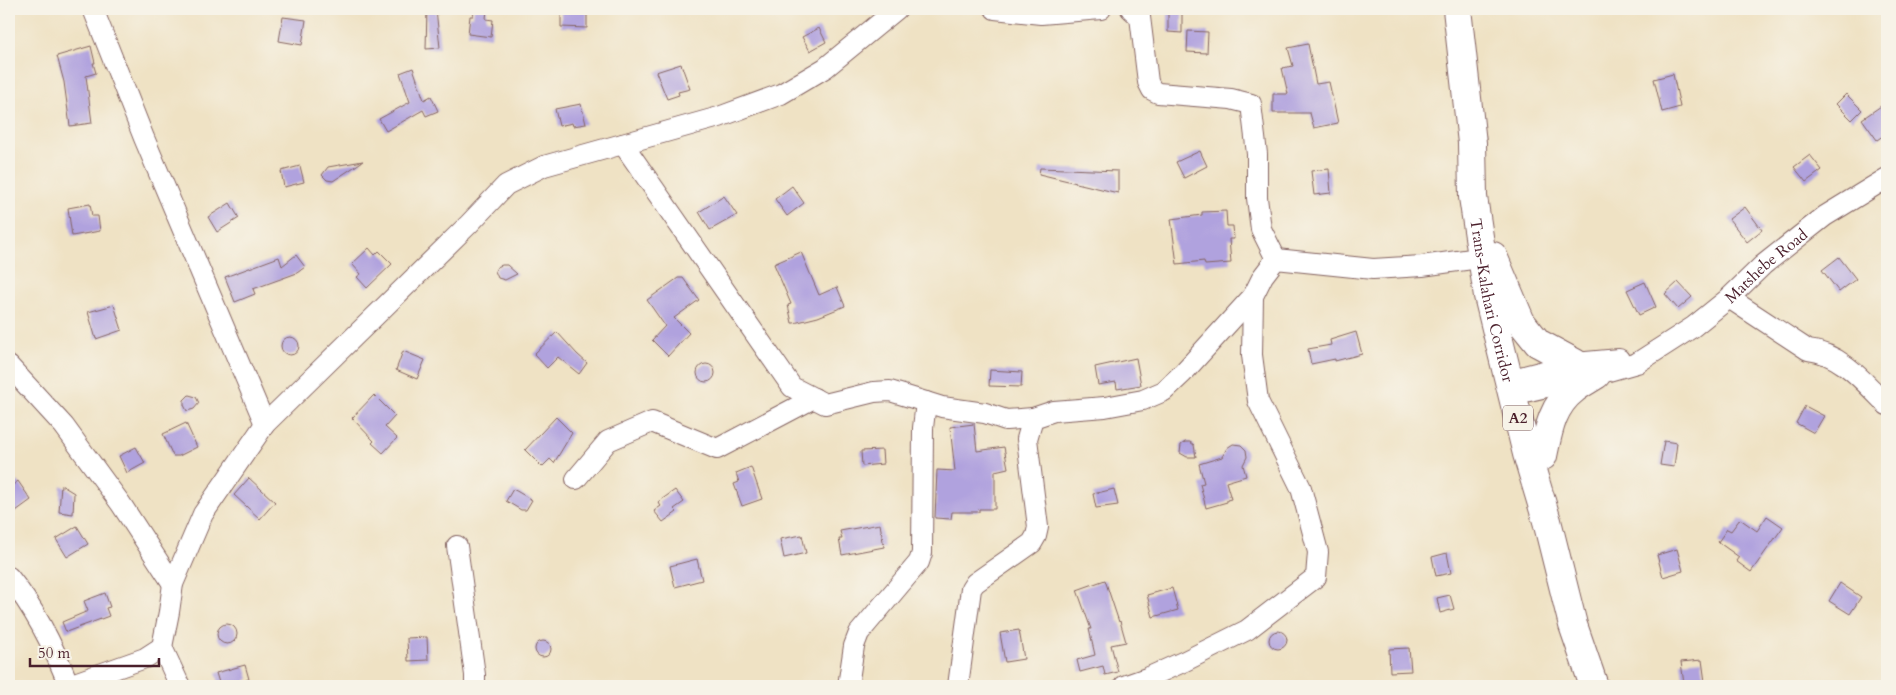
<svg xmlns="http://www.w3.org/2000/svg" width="1896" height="695" viewBox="0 0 1896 695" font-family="Cardo,serif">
<rect width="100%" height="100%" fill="#f7f3e8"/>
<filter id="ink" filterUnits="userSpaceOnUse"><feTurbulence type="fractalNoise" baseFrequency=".02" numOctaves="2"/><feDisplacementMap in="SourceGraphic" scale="10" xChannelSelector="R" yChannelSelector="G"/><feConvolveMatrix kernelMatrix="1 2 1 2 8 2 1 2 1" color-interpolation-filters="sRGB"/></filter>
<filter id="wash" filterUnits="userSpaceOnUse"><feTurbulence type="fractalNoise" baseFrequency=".0096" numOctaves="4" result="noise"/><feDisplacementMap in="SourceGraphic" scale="20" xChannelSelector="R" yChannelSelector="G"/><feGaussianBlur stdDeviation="1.12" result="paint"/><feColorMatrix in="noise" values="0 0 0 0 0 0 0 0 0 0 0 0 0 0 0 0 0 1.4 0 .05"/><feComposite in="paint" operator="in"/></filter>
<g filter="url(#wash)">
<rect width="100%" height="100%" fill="#efe2c4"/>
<g id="blocks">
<g fill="#b0a2de">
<polygon points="427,9 436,9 440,48 426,49"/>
<polygon points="474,9 487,9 486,19 493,20 491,37 468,34 470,16 473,16"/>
<polygon points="561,9 587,9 587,28 561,27"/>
<polygon points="1168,9 1182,9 1182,33 1168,32"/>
<polygon points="283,17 306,20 302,45 279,41"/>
<polygon points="819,28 826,42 810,51 802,37"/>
<polygon points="1188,31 1208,32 1207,53 1187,52"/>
<polygon points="1308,44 1316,84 1329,82 1338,123 1314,128 1310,113 1273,113 1273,94 1288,94 1282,68 1293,66 1288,48"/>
<polygon points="91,46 95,63 93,63 96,73 86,76 92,123 70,126 64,82 57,56"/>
<polygon points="681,64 690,89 678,92 679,95 667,99 656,72"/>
<polygon points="413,68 424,100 431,96 438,111 426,116 423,110 386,131 379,119 410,102 400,73"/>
<polygon points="1673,74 1680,107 1662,112 1654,79"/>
<polygon points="1846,94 1862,110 1852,120 1836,104"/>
<polygon points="1887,102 1887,133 1877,140 1862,119"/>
<polygon points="581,104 586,124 573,126 572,123 559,126 555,109"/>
<polygon points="1200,151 1207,166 1184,178 1176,162"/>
<polygon points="1810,155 1822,170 1806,182 1794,167"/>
<polygon points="363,161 333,181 327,180 322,175 328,167"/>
<polygon points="300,166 304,182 284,187 281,171"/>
<polygon points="1040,168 1118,171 1118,193 1039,174"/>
<polygon points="1329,169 1331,193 1314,195 1311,171"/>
<polygon points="792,186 804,203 787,216 775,199"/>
<polygon points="724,196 737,215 710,230 699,212"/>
<polygon points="230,203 239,218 217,232 208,217"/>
<polygon points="90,204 92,216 98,216 100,231 72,236 68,208"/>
<polygon points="1745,207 1762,230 1747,242 1729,219"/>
<polygon points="1226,211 1227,226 1233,226 1234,239 1229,239 1231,263 1205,265 1204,261 1177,264 1171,219 1202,215 1202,212"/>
<polygon points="369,248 375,255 379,251 392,264 367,288 357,277 361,274 352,264"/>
<polygon points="801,252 819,295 837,287 845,306 818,317 794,323 792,323 788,305 791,304 774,264"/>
<polygon points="296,255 305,267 297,273 253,289 255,294 235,302 225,277 279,257 282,266"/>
<polygon points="1839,257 1856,279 1839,292 1822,270"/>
<polygon points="502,265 507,265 517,274 505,280 498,278 495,271 497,267"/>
<polygon points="678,278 683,278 699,300 674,318 689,333 668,356 652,340 665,326 647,300"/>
<polygon points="1645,282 1656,307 1639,315 1627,290"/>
<polygon points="1678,282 1692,297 1678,309 1665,294"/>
<polygon points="114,305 122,330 96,339 88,312"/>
<polygon points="557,332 577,354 587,363 579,374 558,357 547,368 534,354"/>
<polygon points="1356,332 1362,354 1335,361 1335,359 1311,364 1308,349 1331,345 1330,340"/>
<circle cx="290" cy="346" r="9"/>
<polygon points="403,351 425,360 417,379 396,370"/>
<polygon points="1136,358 1141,385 1117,389 1116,382 1098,385 1095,367"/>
<circle cx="706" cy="373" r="9"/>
<polygon points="990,370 1022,372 1021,387 989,386"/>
<polygon points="189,395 196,397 199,403 194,409 187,411 184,405 184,400"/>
<polygon points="374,395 395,416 385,427 397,438 383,453 372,443 374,441 352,418"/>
<polygon points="1805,406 1824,416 1814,433 1796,423"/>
<polygon points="556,417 572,433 554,463 550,459 542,467 525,450"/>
<polygon points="186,423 197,447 179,456 173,456 163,434"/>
<polygon points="974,424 977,451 1004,447 1008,468 995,471 995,509 979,509 979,512 952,512 951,519 935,518 937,470 955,471 950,427"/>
<polygon points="1664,441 1677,443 1674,467 1660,465"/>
<polygon points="1185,442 1190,442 1194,445 1196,457 1187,457 1180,453 1181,445"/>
<polygon points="1233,444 1241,445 1246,450 1247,457 1243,465 1246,476 1226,482 1231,499 1227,500 1227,502 1206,508 1200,484 1204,483 1199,464 1222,457 1227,448"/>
<polygon points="136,447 145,463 127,473 119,456"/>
<polygon points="882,450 883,464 862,466 861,451"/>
<polygon points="751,467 762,499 742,506 734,484 739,482 736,473"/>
<polygon points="249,478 275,502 260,519 234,495"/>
<polygon points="18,481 31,500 9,516 9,488"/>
<polygon points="61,485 74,493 73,514 59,512"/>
<polygon points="513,489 532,500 526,510 521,510 506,501"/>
<polygon points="1114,489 1118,505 1096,508 1093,494"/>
<polygon points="675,490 684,502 674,509 677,512 663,522 654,511 661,506 658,502"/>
<polygon points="1767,516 1783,527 1751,572 1736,561 1739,557 1718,542 1727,529 1731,531 1740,519 1757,531"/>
<polygon points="880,524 884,547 842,555 839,539 842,539 840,531"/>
<polygon points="77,526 88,544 67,557 56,539"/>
<polygon points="802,535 806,553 784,558 780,539"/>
<polygon points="1677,549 1683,571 1663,577 1657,555"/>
<polygon points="1447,553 1451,573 1436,576 1432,557"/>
<polygon points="697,559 702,580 675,587 670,566"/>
<polygon points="1105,580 1119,622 1120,621 1126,642 1111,645 1118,672 1105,675 1103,666 1080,672 1077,660 1095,655 1089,629 1091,629 1077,590"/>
<polygon points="1840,583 1861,597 1850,614 1829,601"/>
<polygon points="1172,588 1178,610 1153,617 1147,595"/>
<polygon points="105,593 110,607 106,608 109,616 66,632 62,622 88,611 84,601"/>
<polygon points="1450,595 1454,609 1440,613 1437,598"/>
<circle cx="227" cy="634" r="10"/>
<polygon points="1019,630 1024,659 1005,662 1000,633"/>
<circle cx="1278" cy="640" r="9"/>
<polygon points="427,637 428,660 408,661 407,638"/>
<circle cx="543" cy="649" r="8"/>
<polygon points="1409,648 1411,671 1390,672 1389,649"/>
<polygon points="1702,660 1705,682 1684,684 1681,662"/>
<polygon points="245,665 249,679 246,680 248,686 220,686 216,673"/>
</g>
</g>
</g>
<g filter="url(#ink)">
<use href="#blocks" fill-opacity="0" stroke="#846361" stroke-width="1"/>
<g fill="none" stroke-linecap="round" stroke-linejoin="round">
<g stroke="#846361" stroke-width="22">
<g id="street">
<polyline points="93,9 144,138 265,424"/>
<polyline points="995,9 1041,14 1101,9"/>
<polyline points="1131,9 1140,17 1148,82 1152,90 1158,93 1231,99 1251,104 1257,154 1257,198 1261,229 1276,259"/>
<polyline points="623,144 792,387 825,404 874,392 890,391 926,402"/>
<path d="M 1729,298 L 1808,350 C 1841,353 1865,383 1887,405"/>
<polyline points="9,366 64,426 121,504 173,584"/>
<polyline points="1509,380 1575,363 1619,359"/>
<path id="s1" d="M 1512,395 L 1581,379 L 1637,363 L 1693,327 L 1729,298 L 1763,265 L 1825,216 L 1887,178"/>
<polyline points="576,479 608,441 652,422 717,449 814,398"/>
<polyline points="457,546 475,675 475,686"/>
<path d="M 9,577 C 35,609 54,647 69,686"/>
<polyline points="162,647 180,686"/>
<polyline points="69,685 145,658 162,647 169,612 173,584 203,514 265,424 469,224 506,185 544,166 719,117 781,94 825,68 897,9"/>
<polyline points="848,686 854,646 859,633 919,562 922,553 923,428 926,402 942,407 985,413 1006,420 1033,418"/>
<polyline points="958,686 971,589 975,583 1032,543 1036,536 1038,527 1027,439 1033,418 1054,411 1105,407 1143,400 1164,391 1182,374 1253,296 1263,276 1276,259 1373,269 1422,266 1493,256"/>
<polyline points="1124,686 1147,678 1185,661 1247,630 1316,577 1318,552 1301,488 1258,401 1252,355 1253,296"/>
</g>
</g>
<g stroke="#846361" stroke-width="30">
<g id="highway">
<path id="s2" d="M 1457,9 L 1472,143 L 1473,197 L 1488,296 L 1527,454 L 1547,521 L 1573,625 L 1594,686"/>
<polyline points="1493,256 1521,322 1538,343 1575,363"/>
<path d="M 1543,456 C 1548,432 1552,406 1573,390 C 1580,384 1588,380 1596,375"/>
</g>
</g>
<use href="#street" stroke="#fff" stroke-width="20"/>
<use href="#highway" stroke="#fff" stroke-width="28"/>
</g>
</g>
<g text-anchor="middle" stroke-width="4" stroke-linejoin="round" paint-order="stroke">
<rect fill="#f7f3e8" stroke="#7e5f64" stroke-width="1" x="1503" y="405.5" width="30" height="25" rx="4"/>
<g font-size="15" font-weight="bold" fill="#4a1f2b">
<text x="1518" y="423">A2</text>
</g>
<g font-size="16" fill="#4a1f2b" stroke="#f7f3e8">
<text dy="6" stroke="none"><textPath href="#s1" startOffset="291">Matshebe Road</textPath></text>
<text dy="6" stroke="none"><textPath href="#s2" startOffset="294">Trans-Kalahari Corridor</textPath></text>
</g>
</g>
<rect width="1896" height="695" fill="none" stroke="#f7f3e8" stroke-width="30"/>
<path d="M30 658v8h129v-8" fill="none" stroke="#4a1f2b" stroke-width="2.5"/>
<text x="38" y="658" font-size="15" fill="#4a1f2b" stroke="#f7f3e8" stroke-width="4" paint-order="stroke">50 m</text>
</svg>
